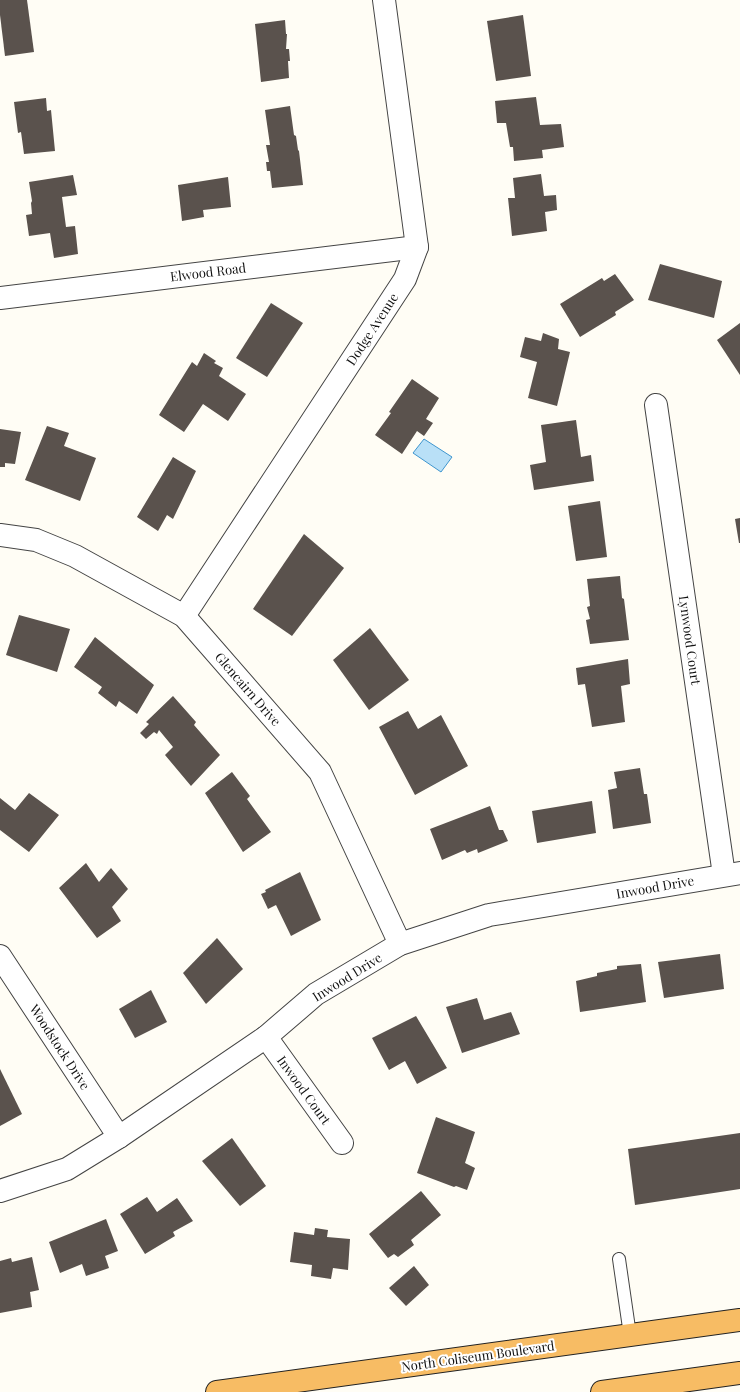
<svg xmlns="http://www.w3.org/2000/svg" width="740" height="1392" viewBox="0 0 740 1392" font-family="'Playfair Display',serif">
<rect width="100%" height="100%" fill="#fffdf5"/>
<polygon fill="#b9e0f7" stroke="#3f96cf" points="424,439 452,457 441,472 413,453"/>
<g fill="#5a524d">
<polygon points="0,0 27,0 34,52 5,56 0,15"/>
<polygon points="523,15 531,76 496,81 487,21"/>
<polygon points="285,20 286,34 287,34 286,49 289,49 290,61 288,61 289,78 261,82 255,24"/>
<polygon points="536,97 540,125 561,124 564,147 542,150 543,158 514,161 513,147 510,147 506,123 497,123 495,101"/>
<polygon points="46,98 47,111 51,110 55,151 24,154 21,132 18,133 14,102"/>
<polygon points="290,106 294,135 296,136 298,150 299,151 303,185 272,188 270,171 267,171 266,162 269,162 266,145 270,145 265,110"/>
<polygon points="541,174 544,196 556,195 557,210 545,212 547,231 512,236 508,198 515,198 513,178"/>
<polygon points="73,175 77,195 62,197 66,227 75,226 78,254 54,258 50,233 29,236 26,215 32,214 31,203 32,201 29,182"/>
<polygon points="228,177 231,207 203,210 204,217 182,221 178,185"/>
<polygon points="660,264 722,281 714,318 648,300"/>
<polygon points="615,274 634,300 615,312 616,315 580,337 560,304 602,278 604,281"/>
<polygon points="271,303 303,323 267,377 236,358"/>
<polygon points="740,323 740,375 717,340"/>
<polygon points="543,333 559,339 558,349 570,352 557,406 528,398 537,362 520,357 525,337 541,341"/>
<polygon points="204,353 216,361 214,363 223,368 219,376 246,394 228,421 203,404 184,432 159,415 192,362 197,366"/>
<polygon points="412,379 439,398 426,419 433,423 424,436 417,431 402,454 375,435 391,413 389,412"/>
<polygon points="576,420 581,457 591,455 594,481 534,490 530,465 546,462 541,425"/>
<polygon points="47,426 69,433 64,446 96,458 80,501 25,480"/>
<polygon points="0,429 21,432 15,464 5,463 5,467 0,467"/>
<polygon points="173,457 196,471 173,519 167,515 158,531 137,517"/>
<polygon points="600,501 607,557 576,561 568,506"/>
<polygon points="740,518 740,543 739,543 735,519"/>
<polygon points="304,534 344,568 292,636 253,609"/>
<polygon points="620,576 622,598 624,599 629,640 590,644 586,620 590,619 587,607 590,606 587,579"/>
<polygon points="19,615 70,629 57,672 6,655"/>
<polygon points="370,628 409,680 369,710 333,660"/>
<polygon points="95,637 154,685 137,714 119,701 116,707 98,693 102,687 74,667"/>
<polygon points="628,659 630,684 621,686 625,722 592,727 585,684 578,685 576,668"/>
<polygon points="173,696 196,722 194,725 220,755 191,786 165,755 173,747 159,730 157,734 154,732 146,739 140,733 149,724 146,722"/>
<polygon points="408,711 418,729 441,715 468,766 415,795 379,727"/>
<polygon points="640,768 644,794 647,794 651,823 613,829 608,790 617,788 614,772"/>
<polygon points="232,772 250,796 247,799 271,832 243,852 205,793"/>
<polygon points="29,793 59,815 29,852 0,830 0,798 15,810"/>
<polygon points="592,801 596,833 537,843 532,811"/>
<polygon points="490,806 499,830 503,830 508,841 478,853 477,849 467,853 465,850 442,860 430,829"/>
<polygon points="86,863 99,882 111,868 128,889 112,907 121,921 97,938 59,888"/>
<polygon points="300,872 321,920 291,936 276,905 268,909 261,894 266,892 265,890"/>
<polygon points="217,938 243,969 206,1004 183,973"/>
<polygon points="720,954 724,989 664,998 658,962"/>
<polygon points="641,964 646,1002 580,1012 576,981 597,976 597,973 617,969 617,966"/>
<polygon points="151,990 167,1022 135,1038 119,1009"/>
<polygon points="477,998 484,1020 511,1012 520,1034 462,1053 446,1007"/>
<polygon points="416,1016 447,1068 417,1084 405,1061 389,1070 372,1038"/>
<polygon points="0,1069 22,1114 0,1126"/>
<polygon points="436,1117 475,1132 465,1163 475,1168 467,1190 456,1186 454,1187 417,1173"/>
<polygon points="740,1133 740,1189 635,1205 628,1149"/>
<polygon points="232,1138 266,1186 240,1206 202,1161"/>
<polygon points="421,1191 441,1215 411,1240 414,1245 398,1257 394,1254 388,1258 369,1234"/>
<polygon points="147,1197 157,1212 177,1198 193,1221 173,1232 175,1236 145,1254 120,1214"/>
<polygon points="106,1219 118,1251 105,1256 109,1268 86,1276 82,1264 60,1273 49,1242"/>
<polygon points="315,1228 328,1230 327,1237 350,1239 348,1270 333,1268 331,1279 311,1276 312,1265 290,1262 294,1232 314,1235"/>
<polygon points="32,1257 39,1290 30,1292 32,1307 0,1313 0,1261 11,1258 12,1262"/>
<polygon points="414,1266 429,1285 406,1306 389,1288"/>
</g>
<g fill="none" stroke-linecap="round" stroke-linejoin="round">
<g stroke="#444" stroke-width="14">
<polyline id="service" points="619,1259 630,1335"/>
</g>
<g stroke="#444" stroke-width="24">
<g id="minor">
<polyline points="0,298 417,247"/>
<polyline points="656,405 724,875"/>
<polyline points="0,535 36,540 75,556 184,616 320,772 400,944"/>
<polyline points="184,616 405,279 417,247 384,0"/>
<polyline points="0,956 119,1137"/>
<polyline points="266,1037 342,1143"/>
<polyline points="0,1191 67,1169 119,1137 266,1037 316,994 400,944 489,915 740,873"/>
</g>
</g>
<g stroke="#222" stroke-width="24">
<g id="trunk">
<polyline points="217,1392 740,1320"/>
<polyline points="602,1392 740,1373"/>
</g>
</g>
<use href="#service" stroke="#fff" stroke-width="12"/>
<use href="#minor" stroke="#fff" stroke-width="22"/>
<use href="#trunk" stroke="#f7bc64" stroke-width="22"/>
</g>
<g text-anchor="middle" stroke-width="4" stroke-linejoin="round" paint-order="stroke">
<g font-size="13" fill="#111" stroke="#fff">
<text transform="translate(208 272) rotate(-7)" y="5">Elwood Road</text>
<text transform="translate(372 329) rotate(-57)" y="5">Dodge Avenue</text>
<text transform="translate(690 640) rotate(82)" y="5">Lynwood Court</text>
<text transform="translate(248 689) rotate(49)" y="5">Glencairn Drive</text>
<text transform="translate(655 887) rotate(-10)" y="5">Inwood Drive</text>
<text transform="translate(347 977) rotate(-32)" y="5">Inwood Drive</text>
<text transform="translate(60 1047) rotate(57)" y="5">Woodstock Drive</text>
<text transform="translate(304 1090) rotate(54)" y="5">Inwood Court</text>
<text transform="translate(478 1356) rotate(-8)" y="5">North Coliseum Boulevard</text>
</g>
</g>
</svg>
